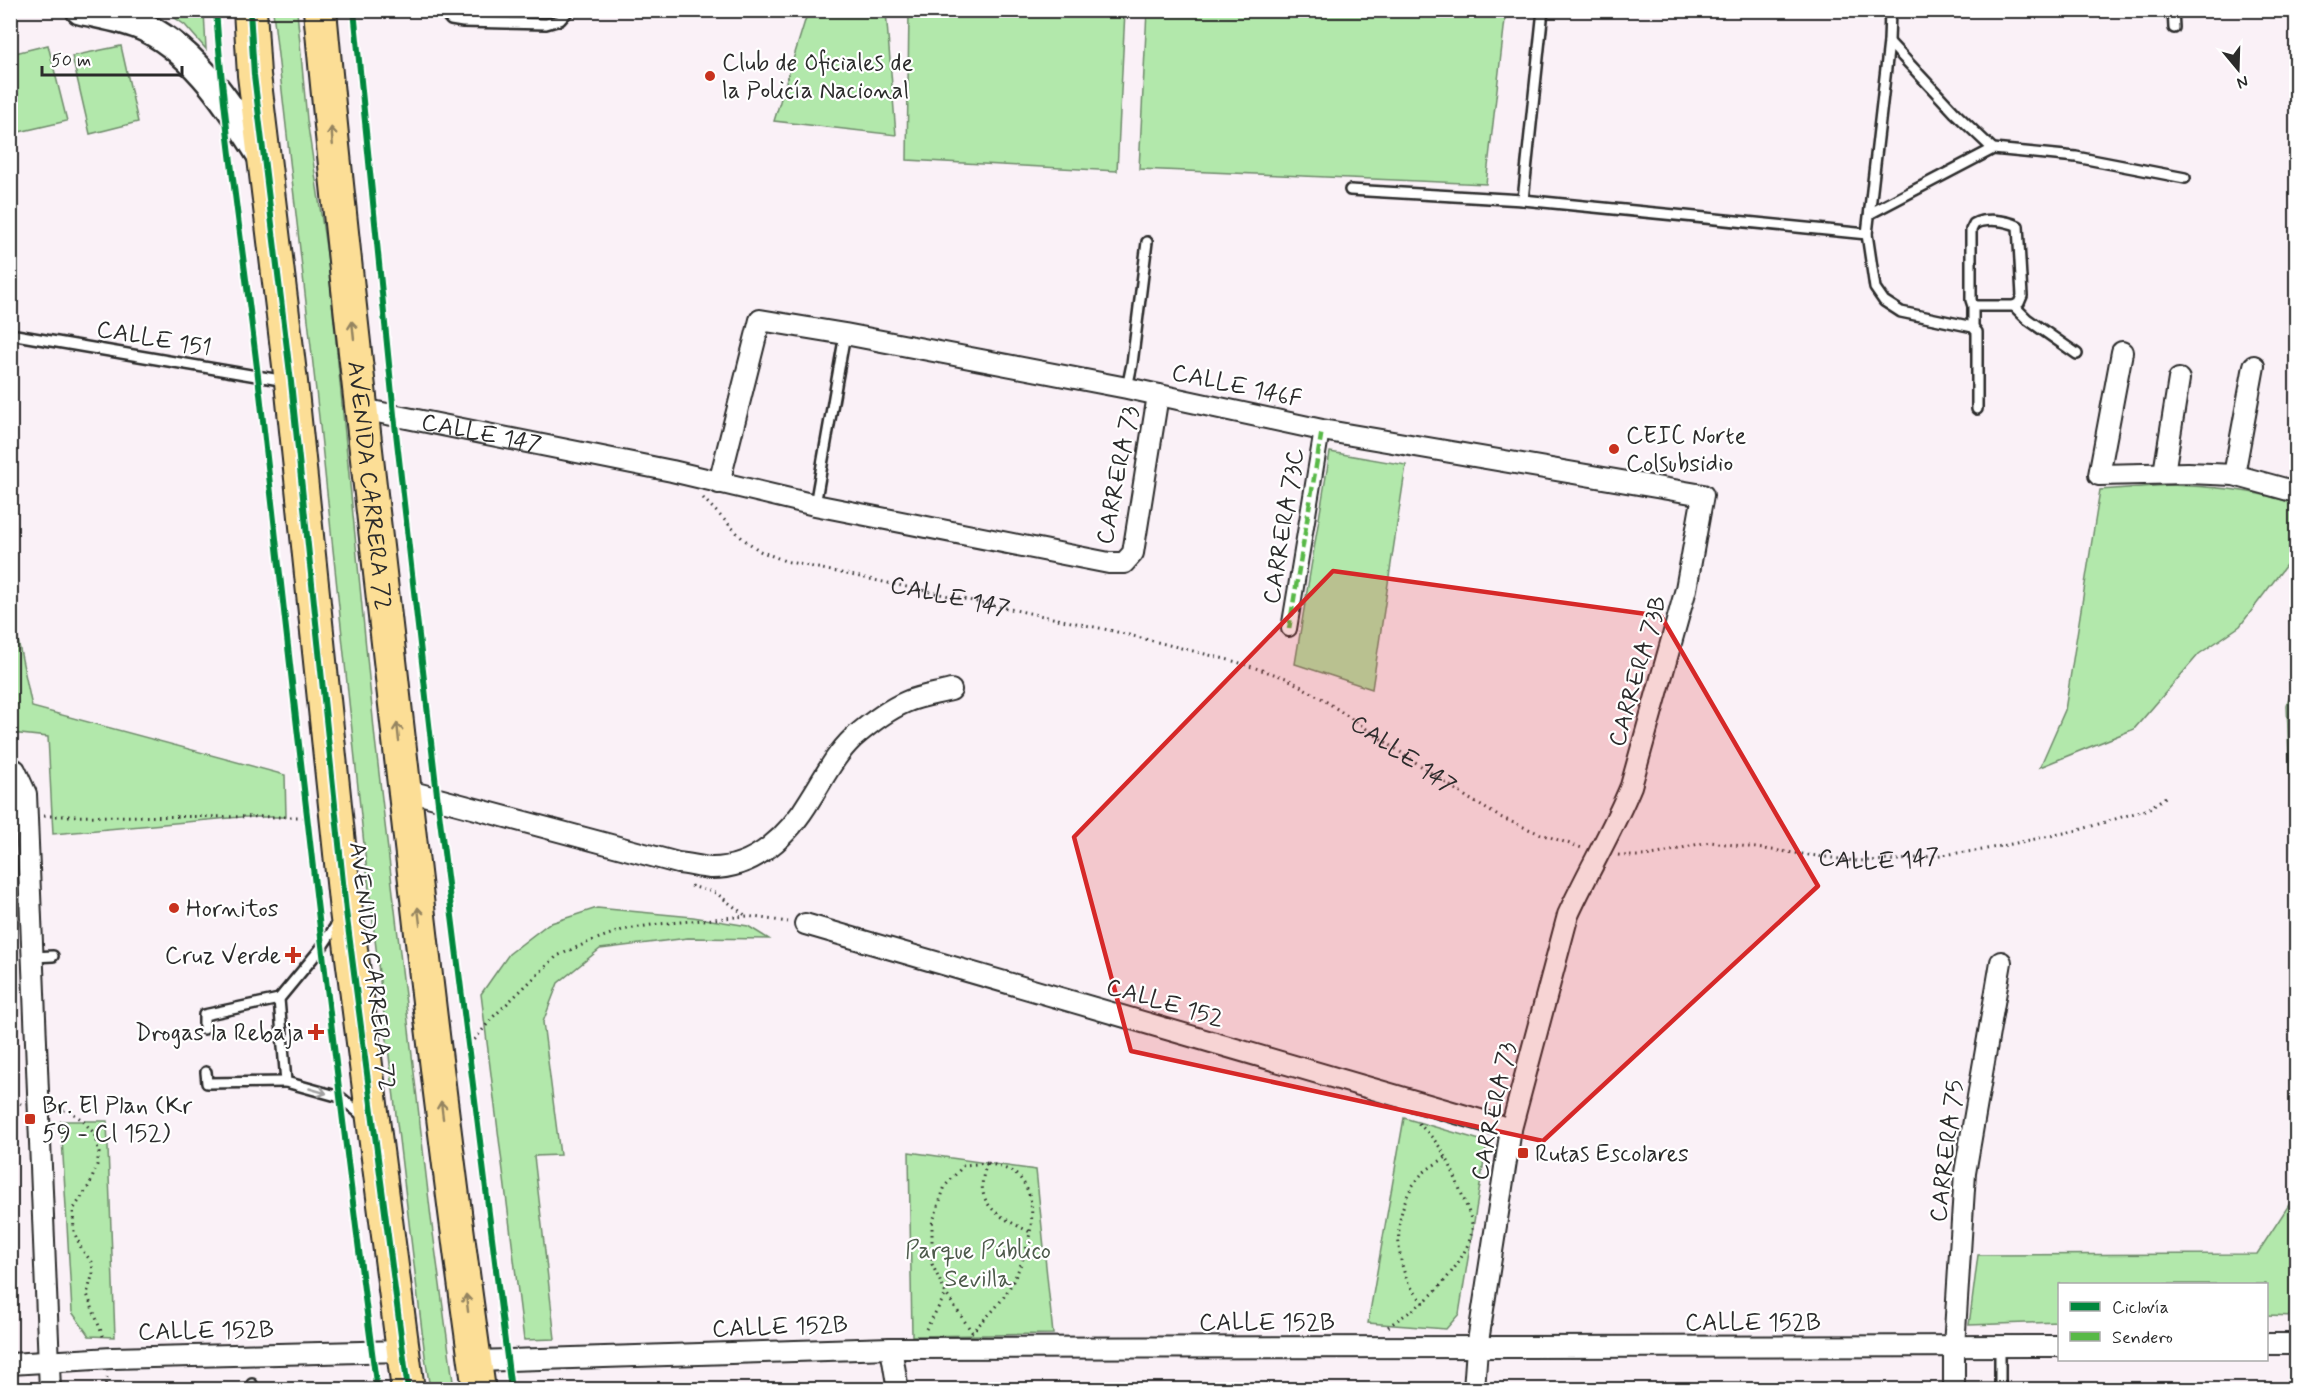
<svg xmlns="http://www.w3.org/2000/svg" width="2307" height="1400" viewBox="0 0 2307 1400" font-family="Mynerve,sans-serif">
<rect width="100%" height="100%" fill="#faf1f7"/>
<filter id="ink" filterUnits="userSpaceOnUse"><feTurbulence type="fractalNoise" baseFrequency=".0167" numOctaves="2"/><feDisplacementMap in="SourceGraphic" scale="12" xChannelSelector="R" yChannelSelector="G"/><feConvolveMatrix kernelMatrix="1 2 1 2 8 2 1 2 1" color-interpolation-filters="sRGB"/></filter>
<g filter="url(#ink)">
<g fill="#b2e8ab" stroke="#6e8a6b" stroke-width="1.5">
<polygon points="165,11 204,11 206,49 185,25"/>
<polygon points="273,11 297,11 307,120 328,261 375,739 431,1218 454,1389 430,1389 425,1356 367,873 320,426"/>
<polygon points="808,11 886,11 896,135 774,121"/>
<polygon points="909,11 1125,11 1117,171 907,160"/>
<polygon points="1147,11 1506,11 1486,184 1139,169"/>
<polygon points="48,45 67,121 19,132 11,101 11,54"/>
<polygon points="121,46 138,122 90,134 72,56"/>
<polygon points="1330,452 1406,465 1372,689 1295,664"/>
<path d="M 2170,485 C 2213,487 2256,489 2296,505 L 2296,546 L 2289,561 L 2240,626 L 2199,654 L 2134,729 L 2040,767 L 2065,710 L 2100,490 Z"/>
<polygon points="11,607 32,707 285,775 286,817 241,817 53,834 48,737 11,733"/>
<polygon points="2296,675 2296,890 2294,890 2287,705"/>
<polygon points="597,908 693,917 748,926 769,939 688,938 600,949 558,983 543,1022 560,1155 534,1156 555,1339 524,1340 481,994 509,954 548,924"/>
<polygon points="1404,1118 1487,1142 1459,1314 1446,1329 1368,1323"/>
<polygon points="61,1121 107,1121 115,1337 89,1336 72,1312"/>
<polygon points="909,1152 1036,1170 1053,1334 912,1336"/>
<polygon points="2296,1194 2296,1316 2267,1315 2266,1284 2060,1284 2059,1322 1969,1325 1978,1255 2257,1254"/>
</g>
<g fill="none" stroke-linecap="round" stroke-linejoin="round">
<g stroke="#2b2b2b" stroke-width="14">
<g id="service">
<polyline points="442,10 451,20 463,22 546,24 560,20 569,10"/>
<polyline points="1890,10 1889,42 1867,234 1875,288 1884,301 1901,312 1973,327 1977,332 1977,409"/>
<polyline points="2173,10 2174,28"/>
<polyline points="1889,42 1955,113 1993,149"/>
<polyline points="1350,190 1523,200 1867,234"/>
<polyline points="1523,200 1543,10"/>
<polyline points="1871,213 1993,149 2076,157 2185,178"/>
<polyline points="2014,306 2027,319 2077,354"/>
<path d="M 1973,327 L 1973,306 L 1971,300 L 1971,230 L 1974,224 C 1985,218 2006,220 2018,226 L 2022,296 L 2019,303 L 2014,306 L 1973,306"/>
<polyline points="10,334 286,381"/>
<polyline points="1127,388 1132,364 1147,242"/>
<polyline points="815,505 845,334"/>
<polyline points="339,921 321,948 279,999 286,1082 340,1097 363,1116"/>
<polyline points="33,957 53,956"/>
<polyline points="204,1029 204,1015 279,999"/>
<polyline points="206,1072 207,1083 286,1082"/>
<polyline points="252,1384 252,1390"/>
<polyline points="2000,1390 2000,1347"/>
</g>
</g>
<g stroke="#2b2b2b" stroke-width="18">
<polyline id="pedestrian" points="1289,629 1322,430"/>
</g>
<g stroke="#2b2b2b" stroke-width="24">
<g id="minor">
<polyline points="2122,352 2099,475 2188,473 2234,475 2296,492"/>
<path id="s3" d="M 362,409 L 672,471 L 815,505 L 1109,563 L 1124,563 L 1133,553 L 1158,395"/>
<polyline points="2164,473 2179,379"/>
<polyline points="2234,475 2254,366"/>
<path d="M 719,483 L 760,320 L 845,334 L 1127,388 L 1322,430 L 1703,495 L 1686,589 L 1631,786 C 1613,830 1588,871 1568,915 L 1511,1129 L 1477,1348 L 1474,1390"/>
<polyline points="10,768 15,770 26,794 50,1390"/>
<path d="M 405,790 L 678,863 C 689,864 700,867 710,868 C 755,869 790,834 811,798 C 824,778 835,755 853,738 C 868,725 887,710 906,702 C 920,696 936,694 951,690"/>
<polyline points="805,924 1511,1129"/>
<polyline points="2266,1344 2296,1344"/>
<polyline points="891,1348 898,1390"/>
<polyline points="475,1361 891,1348 2060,1346"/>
<polyline points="10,1364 112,1358 403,1351"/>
<polyline points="1954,1390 1954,1347 1965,1173 2001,962"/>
</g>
</g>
<g stroke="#2b2b2b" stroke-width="32">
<path id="secondary" d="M 80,10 C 102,15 125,18 146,28 C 198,54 234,112 264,160"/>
</g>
<g stroke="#2b2b2b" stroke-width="36">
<g id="trunk">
<polyline points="250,10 254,75 291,382 346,911 408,1390"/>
<path id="s4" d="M 320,10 C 340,230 366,450 391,669 C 418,910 445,1150 479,1390"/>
</g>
</g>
<g stroke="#2b2b2b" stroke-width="3" stroke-dasharray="1.5 4.5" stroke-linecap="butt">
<path id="s1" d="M 703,498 L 742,538 L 760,551 L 785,561 L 1109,630 L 1237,662 L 1286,678 L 1321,698 L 1468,798 L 1500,817 L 1538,833 L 1582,848"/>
<polyline points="44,816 306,817"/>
<path id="s2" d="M 1618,855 C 1657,860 1675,847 1711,842 L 1855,861 L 1901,860 L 1982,850 L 2079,830 L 2148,809 L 2167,796"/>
<polyline points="691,886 716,893 745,915"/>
<polyline points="467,1049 493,1017 557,956 591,941 622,930 658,924 747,916 788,922"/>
<polyline points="10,1097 21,1104"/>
<polyline points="57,1110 68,1110 81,1119 94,1133 99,1153 97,1165 90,1184 73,1210 74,1232 82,1250 92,1262 93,1273 87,1294 104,1339"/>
<path d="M 988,1163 C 1001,1167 1015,1170 1023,1182 C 1045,1213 1021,1275 1000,1302 C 992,1313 981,1322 972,1332 L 946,1294 L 932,1264 L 932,1224 L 945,1186 L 964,1165 Z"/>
<path d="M 987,1164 C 971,1204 998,1216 1030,1232"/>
<path d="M 1423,1303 C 1418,1296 1411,1288 1407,1280 C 1393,1246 1396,1202 1421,1175 C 1428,1168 1439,1162 1448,1156"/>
<path d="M 1388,1327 C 1399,1318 1411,1312 1422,1303 C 1440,1290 1475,1247 1472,1224 C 1470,1213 1464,1200 1460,1190 C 1447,1156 1443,1147 1416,1121"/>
<polyline points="926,1329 946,1294"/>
<polyline points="104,1390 107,1377"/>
</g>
<use href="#service" stroke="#fff" stroke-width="9"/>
<use href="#pedestrian" stroke="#fff" stroke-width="14"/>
<use href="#minor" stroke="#fff" stroke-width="20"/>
<use href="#secondary" stroke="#fff" stroke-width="27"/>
<use href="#trunk" stroke="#fcde96" stroke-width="32"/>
<polyline stroke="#58b947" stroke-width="4.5" stroke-dasharray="9 4.5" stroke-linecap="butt" points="1289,629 1322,430"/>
<g stroke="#fff" stroke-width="10">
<g id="cycleway">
<path d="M 216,10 C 225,145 248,278 262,412 C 298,739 334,1064 377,1390"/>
<polyline points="250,10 254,75 291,382 346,911 408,1390"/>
<polyline points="354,10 394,415 439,812 511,1390"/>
</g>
</g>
<use href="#cycleway" stroke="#00873e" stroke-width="6"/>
</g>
<defs><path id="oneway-shaft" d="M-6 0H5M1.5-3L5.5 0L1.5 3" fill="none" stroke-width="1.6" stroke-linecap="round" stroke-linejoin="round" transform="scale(1.5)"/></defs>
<g stroke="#948460">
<use href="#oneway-shaft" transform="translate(332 136) rotate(-95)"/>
<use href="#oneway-shaft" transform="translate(353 330) rotate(-96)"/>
<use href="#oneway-shaft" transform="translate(398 732) rotate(-96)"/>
<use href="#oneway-shaft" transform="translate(419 916) rotate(-97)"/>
<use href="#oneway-shaft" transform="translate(442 1110) rotate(-97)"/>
<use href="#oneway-shaft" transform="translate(467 1303) rotate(-97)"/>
</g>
<use stroke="#a0a0a0" href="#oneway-shaft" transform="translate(318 1091) rotate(16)"/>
</g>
<path fill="#d62828" fill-opacity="0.2" stroke="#d62828" stroke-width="4.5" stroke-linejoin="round" d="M 1333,571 L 1661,616 L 1818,886 L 1543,1141 L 1131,1051 L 1074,837 Z"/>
<g fill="#c8321e" stroke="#fff" stroke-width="2">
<circle cx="710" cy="76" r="6"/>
<circle cx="1614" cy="449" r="6"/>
<circle cx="174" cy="908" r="6"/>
<path d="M290 946h6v6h6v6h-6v6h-6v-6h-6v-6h6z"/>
<path d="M313 1023h6v6h6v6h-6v6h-6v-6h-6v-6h6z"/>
<rect x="24" y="1113" width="12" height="12" rx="3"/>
<rect x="1517" y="1147" width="12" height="12" rx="3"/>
</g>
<g text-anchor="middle" stroke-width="4.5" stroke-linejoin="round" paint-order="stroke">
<g font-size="24" fill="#2b2b2b" stroke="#fff" text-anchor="start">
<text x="722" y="70">Club de Oficiales de<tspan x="722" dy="28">la Policía Nacional</tspan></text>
<text x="1626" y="443">CEIC Norte<tspan x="1626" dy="28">Colsubsidio</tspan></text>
<text x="186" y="916">Hornitos</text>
<text x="281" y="963" text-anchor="end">Cruz Verde</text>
<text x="304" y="1040" text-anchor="end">Drogas la Rebaja</text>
<text x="42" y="1113">Br. El Plan (Kr<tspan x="42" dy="28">59 - Cl 152)</tspan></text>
<text x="1535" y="1161">Rutas Escolares</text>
</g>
<g font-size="24" fill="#2b2b2b" stroke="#fff">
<text transform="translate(154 338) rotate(10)" y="8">CALLE 151</text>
<text transform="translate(1237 385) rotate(12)" y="8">CALLE 146F</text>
<text dy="8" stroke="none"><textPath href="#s3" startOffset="122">CALLE 147</textPath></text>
<text transform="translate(1117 475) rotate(-79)" y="8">CARRERA 73</text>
<text dy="8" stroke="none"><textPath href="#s4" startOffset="478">AVENIDA CARRERA 72</textPath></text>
<text transform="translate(1283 526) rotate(-81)" y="8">CARRERA 73C</text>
<text dy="8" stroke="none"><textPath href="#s1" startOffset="274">CALLE 147</textPath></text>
<text transform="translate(1637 671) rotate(-74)" y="8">CARRERA 73B</text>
<text dy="8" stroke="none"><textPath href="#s1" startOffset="760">CALLE 147</textPath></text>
<text dy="8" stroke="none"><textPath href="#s2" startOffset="264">CALLE 147</textPath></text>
<text transform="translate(373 966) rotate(83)" y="8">AVENIDA CARRERA 72</text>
<text transform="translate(1165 1002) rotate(16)" y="8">CALLE 152</text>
<text transform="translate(1493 1111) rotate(-78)" y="8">CARRERA 73</text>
<text transform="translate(1946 1151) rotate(-83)" y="8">CARRERA 75</text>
<text x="1267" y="1330">CALLE 152B</text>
<text x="1753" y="1330">CALLE 152B</text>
<text transform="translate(780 1326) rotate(-2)" y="8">CALLE 152B</text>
<text transform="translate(206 1330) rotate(-1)" y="8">CALLE 152B</text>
</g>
<g font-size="24" fill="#4d5a4b" stroke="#fff">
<text x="978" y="1258">Parque Público<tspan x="978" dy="28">Sevilla</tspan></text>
</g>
</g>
<rect width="2307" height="1400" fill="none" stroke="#fff" stroke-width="36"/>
<rect x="18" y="18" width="2271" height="1364" fill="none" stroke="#2b2b2b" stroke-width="2" filter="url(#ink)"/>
<rect x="2058" y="1283" width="210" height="78" fill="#ffffff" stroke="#aaaaaa" stroke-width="1.5"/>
<rect x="2070" y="1302" width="30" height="9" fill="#00873e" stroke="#aaaaaa" stroke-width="1.5"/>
<text x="2112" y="1313" font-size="18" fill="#2b2b2b">Ciclovía</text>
<rect x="2070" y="1332" width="30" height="9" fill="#58b947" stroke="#aaaaaa" stroke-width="1.5"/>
<text x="2112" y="1343" font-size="18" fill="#2b2b2b">Sendero</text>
<g transform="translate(2238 69) rotate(161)" stroke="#ffffff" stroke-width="4.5" paint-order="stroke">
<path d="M0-4.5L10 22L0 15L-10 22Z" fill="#2b2b2b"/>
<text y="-9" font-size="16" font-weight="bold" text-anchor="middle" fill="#2b2b2b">N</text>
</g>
<path d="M42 66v9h140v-9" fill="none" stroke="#2b2b2b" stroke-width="3"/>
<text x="51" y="66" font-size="18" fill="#2b2b2b" stroke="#ffffff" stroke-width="4.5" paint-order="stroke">50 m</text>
</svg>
